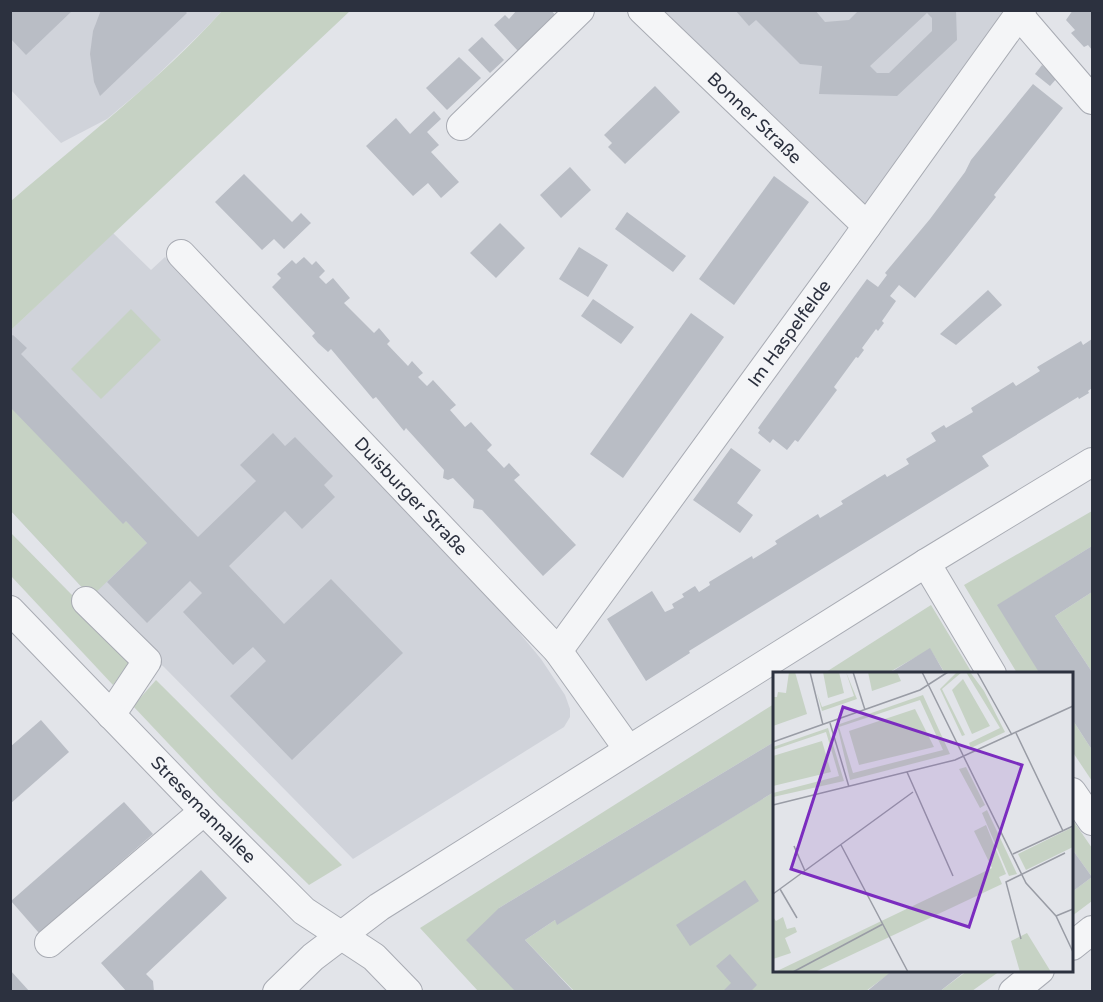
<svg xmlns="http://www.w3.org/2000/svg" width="1103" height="1002" viewBox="0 0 1103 1002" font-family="'Varela Round',sans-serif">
<rect width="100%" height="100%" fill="#e2e4e9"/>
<g fill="#d0d3da">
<polygon points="11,11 222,11 203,31 145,87 107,119 61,143 11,90"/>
<polygon points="642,11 1022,11 867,226"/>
<polygon points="113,233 151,270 165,257 503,613 541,659 565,695 570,709 570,717 564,727 353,859 164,667 129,638 11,511 11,330"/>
</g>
<g fill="#c6d2c4">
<path d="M 222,11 L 350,11 L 11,330 L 11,201 C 83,139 159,81 222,11 Z"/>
<polygon points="131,309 161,340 101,399 71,369"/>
<polygon points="11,407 123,523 126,521 147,543 91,597 11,511"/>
<polygon points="1092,511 1092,546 998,605 1040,673 1017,673 964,585"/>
<polygon points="10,532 133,657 113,685 11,576"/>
<polygon points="1092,592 1092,672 1055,616"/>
<polygon points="931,605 972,673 945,673 930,649 888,673 823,674"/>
<polygon points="156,680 342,865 309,885 218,796 133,706"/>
<polygon points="774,704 774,742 499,908 516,991 478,991 420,928"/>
<polygon points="1072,719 1092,750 1092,781 1072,751"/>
<polygon points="774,792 774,970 893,971 866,991 574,991 525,940 555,920 558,924"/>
<polygon points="1072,819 1092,848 1092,901 1072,916 1072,892 1092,877 1072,849"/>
<polygon points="967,971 1000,971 972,991 939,992"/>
</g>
<g fill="#b9bdc5" fill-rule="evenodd">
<polygon points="10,10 73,10 26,55 10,38"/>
<polygon points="101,10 184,10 187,13 100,96 94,82 90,54 93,31"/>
<polygon points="517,10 551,10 556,16 518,51 494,25 505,15 509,19"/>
<path d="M 735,10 L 815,10 L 825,22 L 849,20 L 859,10 L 956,10 L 957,40 L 897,96 L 819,94 L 822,66 L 800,64 L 756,20 L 749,26 ZM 927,13 L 932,18 L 932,31 L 889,73 L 877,73 L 870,66 Z"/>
<polygon points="1073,10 1092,10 1092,50 1088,45 1084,47 1071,33 1075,30 1066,20"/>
<polygon points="482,37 504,60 490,73 468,50"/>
<polygon points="459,57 481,78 447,110 426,88"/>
<polygon points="1042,65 1057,78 1050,86 1035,74"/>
<polygon points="1033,84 1063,108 994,195 996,197 951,254 915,298 899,285 890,296 896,301 882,321 884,323 878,331 876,329 862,348 864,350 858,358 856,357 834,387 837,390 798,442 795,440 787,450 773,439 770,443 758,433 760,430 758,428 867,279 878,287 887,275 885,273 930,219 965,172 971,160"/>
<polygon points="655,86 680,112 625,164 608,147 612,143 604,135"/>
<polygon points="434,111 441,119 427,132 439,145 431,152 459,182 441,198 428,183 413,196 366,146 396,118 410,134"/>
<polygon points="570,167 591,190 561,218 540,195"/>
<polygon points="244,174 292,222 301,213 311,223 284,249 274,239 262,250 215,202"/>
<polygon points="774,176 809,202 734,305 699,279"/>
<polygon points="627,212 686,256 673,272 615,229"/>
<polygon points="500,223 525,248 496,278 470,253"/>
<polygon points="579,247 608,265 588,297 559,279"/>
<polygon points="304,257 312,265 316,261 325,271 319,277 326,284 333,278 350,298 344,303 374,333 379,328 390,341 387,344 408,366 412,361 423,373 418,377 427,386 433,380 456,405 450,410 465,427 471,422 492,445 487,450 504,468 509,463 520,475 514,480 576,545 543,576 482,510 473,508 474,500 453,478 448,480 443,478 444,470 406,428 404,431 376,397 373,399 331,349 328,352 318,343 312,336 315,333 272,287 281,278 277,274 292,260 296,264"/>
<polygon points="988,290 1002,305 956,345 940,334"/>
<polygon points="593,299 634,327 621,344 581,316"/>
<polygon points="691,313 724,337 623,478 590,454"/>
<polygon points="13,335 27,348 21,354 198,537 256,481 240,465 273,433 285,446 295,437 333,476 324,485 335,497 302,529 285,511 229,566 284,624 331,579 403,653 292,760 230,696 266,661 253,647 233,665 183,612 202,593 190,581 147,623 107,582 147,543 126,521 123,524 10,407 10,337"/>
<polygon points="1092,339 1092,388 1088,391 1089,393 1079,399 1078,397 982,456 989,466 689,651 690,653 646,681 607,619 652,591 665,612 674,608 672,604 684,597 682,594 695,586 699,592 710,585 709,582 752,556 753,559 777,544 775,541 818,514 820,518 843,504 841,501 885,474 887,477 909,464 906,459 936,441 931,433 944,425 946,428 973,412 971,408 1013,382 1016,386 1040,371 1037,367 1081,341 1083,345"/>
<polygon points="731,448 761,470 737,503 753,515 740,533 693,500"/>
<polygon points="1092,546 1092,592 1055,616 1092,672 1092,750 1072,719 1072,674 1040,674 997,605"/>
<polygon points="930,648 945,674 888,674"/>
<polygon points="41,720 69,752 10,804 10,747"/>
<polygon points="774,742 774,792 557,925 555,920 525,940 574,992 516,992 466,940 499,908"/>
<polygon points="124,802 153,834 39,933 11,901"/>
<polygon points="1072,849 1092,877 1072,892"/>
<polygon points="201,870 227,898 146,974 153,981 154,992 127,992 101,963"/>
<polygon points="745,880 759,901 690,946 676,925"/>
<polygon points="730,954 757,985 750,992 722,992 731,983 716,966"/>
<polygon points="10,970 30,992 10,992"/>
<polygon points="893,970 967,970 939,992 866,992"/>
</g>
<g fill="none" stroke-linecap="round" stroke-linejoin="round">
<g stroke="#a8abb3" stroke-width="30">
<g id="minor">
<path id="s1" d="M 642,10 L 867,226"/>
<polyline points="1019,15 1092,100"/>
<polyline points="461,126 580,10"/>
<path id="s2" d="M 181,254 L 558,651 L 628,749"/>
<polyline points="926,563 992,674"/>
<polyline points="86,601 147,661 111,715"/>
<path id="s3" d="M 10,610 L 204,811 L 304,911 L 374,957 L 408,992"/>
<path id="s4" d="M 558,651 L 847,254 L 1022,10"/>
<polyline points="1072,792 1092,821"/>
<polyline points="49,943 204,811"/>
<polyline points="1072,946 1092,930"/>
<polyline points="277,992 313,957 379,907 926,563 1092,462"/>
<polyline points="1013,992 1040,970"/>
</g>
</g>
<use href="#minor" stroke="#f4f5f7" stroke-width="28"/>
</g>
<g text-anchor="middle" stroke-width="4.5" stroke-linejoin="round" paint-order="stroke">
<g font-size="18" fill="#2c313f" stroke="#f1f3f6">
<text dy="6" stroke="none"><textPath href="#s1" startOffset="156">Bonner Straße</textPath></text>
<text dy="6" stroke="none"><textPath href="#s4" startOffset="393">Im Haspelfelde</textPath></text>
<text dy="6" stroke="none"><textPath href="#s2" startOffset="334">Duisburger Straße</textPath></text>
<text dy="6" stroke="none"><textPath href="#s3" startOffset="278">Stresemannallee</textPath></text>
</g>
</g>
<g transform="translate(773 672)">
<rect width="300" height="300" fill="#e2e4e9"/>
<path d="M 16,0 L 22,0 L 34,42 L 0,54 L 0,25 L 4,25 L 5,20 L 13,21 ZM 50,0 L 66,0 L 71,21 L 55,26 ZM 73,0 L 84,27 L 49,39 L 44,21 L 49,35 L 81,24 ZM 95,0 L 124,0 L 128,9 L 99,19 ZM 184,0 L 189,0 L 169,17 L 192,63 L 189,64 L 167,17 ZM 193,0 L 197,0 L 211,19 L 232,60 L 198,76 L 196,71 L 227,56 ZM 190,7 L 217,54 L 199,62 L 179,18 ZM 150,23 L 177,82 L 77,108 L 64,53 ZM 147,28 L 170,78 L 80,101 L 66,55 ZM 142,37 L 161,75 L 86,93 L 76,59 ZM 55,56 L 71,109 L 0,125 L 0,121 L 66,104 L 53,60 L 0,78 L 0,75 ZM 49,69 L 58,100 L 0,114 L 0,84 ZM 193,95 L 212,133 L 207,136 L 186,97 ZM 214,138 L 244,202 L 236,204 L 209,141 ZM 213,153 L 233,202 L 226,205 L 229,212 L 42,300 L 2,300 L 219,196 L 201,159 ZM 300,155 L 300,175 L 253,198 L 245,182 ZM 0,245 L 3,249 L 10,245 L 14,257 L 22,255 L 24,260 L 12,266 L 18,281 L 0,287 ZM 254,261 L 278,300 L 247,300 L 238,269 Z" fill="#c6d2c4" fill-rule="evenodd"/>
<path fill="none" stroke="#999ca5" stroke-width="1.5" d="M 37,0 L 50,53M 80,0 L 92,38M 149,0 L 253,211 L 283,244 L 300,280M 204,0 L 239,63M 57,51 L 76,115M 243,61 L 290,159M 0,70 L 147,18 L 175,0M 134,100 L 180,204M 0,133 L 182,88 L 300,34M 68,173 L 135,300M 21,174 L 32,199M 240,182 L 300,154M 7,217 L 24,246M 0,222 L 140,120M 283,244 L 300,237M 248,267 L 233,210 L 292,181M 20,300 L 110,252"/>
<path fill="#7b2cbf" fill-opacity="0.15" stroke="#7b2cbf" stroke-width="3" d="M 70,35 L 249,93 L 196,255 L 18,197 Z"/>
<rect width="300" height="300" fill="none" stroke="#2c313f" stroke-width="3"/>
</g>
<rect width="1103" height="1002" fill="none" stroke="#2c313f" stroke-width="24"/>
</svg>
